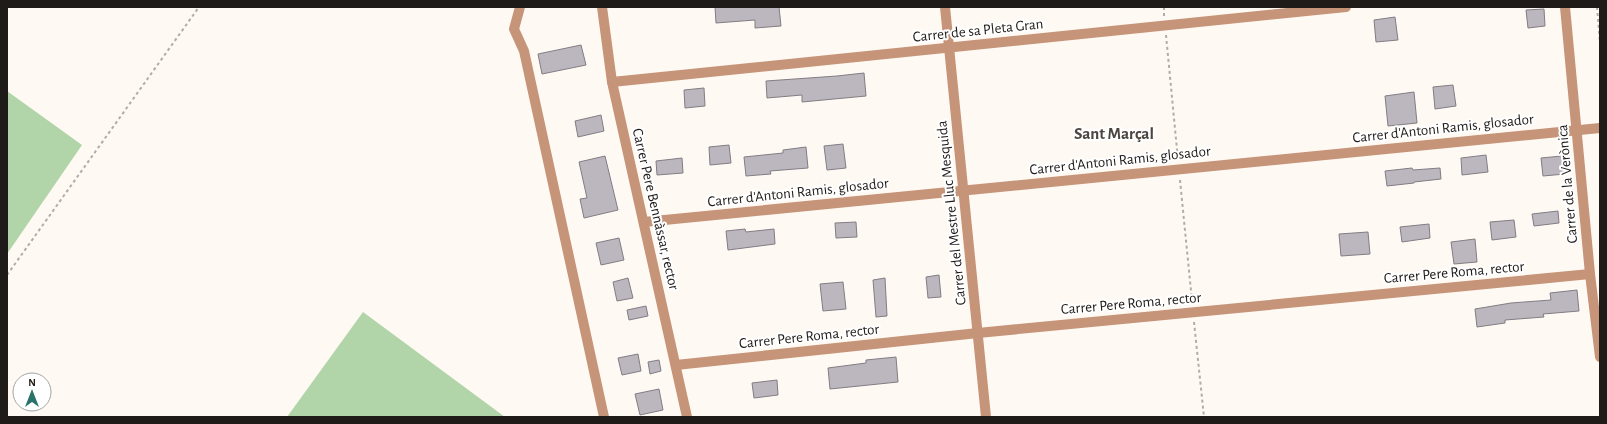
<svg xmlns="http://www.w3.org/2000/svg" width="1607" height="424" viewBox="0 0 1607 424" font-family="'Alegreya Sans',sans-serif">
<rect width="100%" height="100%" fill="#fff9f3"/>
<g fill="#b1d5a8">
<polygon points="7,91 82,145 7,254"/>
<polygon points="363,312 505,417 506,417 287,417"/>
</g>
<g fill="#bcb6be" stroke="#827d84">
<polygon points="715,7 779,7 781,26 755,28 755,20 716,23"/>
<polygon points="1544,9 1545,26 1528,28 1526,10"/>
<polygon points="1395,17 1398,40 1376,42 1374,20"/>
<polygon points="581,45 586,65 542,74 538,54"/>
<polygon points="864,73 866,96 802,102 802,95 767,98 766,81 837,76"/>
<polygon points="1453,85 1456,106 1435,109 1433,87"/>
<polygon points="704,88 705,106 685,108 684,90"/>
<polygon points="1414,92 1417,123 1388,126 1385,96"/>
<polygon points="601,115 604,131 578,137 575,121"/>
<polygon points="843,144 846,168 827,170 824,146"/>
<polygon points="729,145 731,163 710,165 709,147"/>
<polygon points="806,147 808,168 770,171 771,174 746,176 744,157 783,153 783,150"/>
<polygon points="1486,155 1488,172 1462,175 1461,158"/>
<polygon points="605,156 618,210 584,218 580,199 587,198 579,162"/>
<polygon points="1562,156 1565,174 1543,176 1541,158"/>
<polygon points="682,158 683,173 657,175 656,161"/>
<polygon points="1412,168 1413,170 1440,168 1441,179 1414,182 1414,183 1387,186 1385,171"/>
<polygon points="1558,211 1559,223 1534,226 1532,214"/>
<polygon points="1514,220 1516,237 1492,240 1490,222"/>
<polygon points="856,222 857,237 836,238 835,223"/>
<polygon points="1429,224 1430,238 1402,242 1400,227"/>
<polygon points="745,229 746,232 774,229 775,244 728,250 726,231"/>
<polygon points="1368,232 1370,254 1341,256 1339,234"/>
<polygon points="619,238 624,260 601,265 596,243"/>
<polygon points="1475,239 1477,262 1454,264 1451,242"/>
<polygon points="939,275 941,297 928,298 926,277"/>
<polygon points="628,278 633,298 617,301 613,282"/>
<polygon points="885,278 887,316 876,317 873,280"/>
<polygon points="843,282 846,309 823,311 820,284"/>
<polygon points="1577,290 1579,311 1543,314 1544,317 1505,320 1505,323 1477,327 1475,309 1511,303 1551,300 1550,293"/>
<polygon points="646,306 648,316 629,320 627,310"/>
<polygon points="638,354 641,371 622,375 618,358"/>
<polygon points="896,357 898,382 830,389 828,368 866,363 866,360"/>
<polygon points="659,360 661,371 650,374 648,362"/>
<polygon points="777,380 778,395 754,398 752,383"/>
<polygon points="659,389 663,410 640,415 635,394"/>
</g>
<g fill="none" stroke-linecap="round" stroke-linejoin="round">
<g stroke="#b1aca8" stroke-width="2" stroke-dasharray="3 3" stroke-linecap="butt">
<polyline points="1164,7 1164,16"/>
<polyline points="1597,7 1600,43"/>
<polyline points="1166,35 1178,160"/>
<polyline points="1180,180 1192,301"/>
<polyline points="7,275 199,7"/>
<polyline points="1194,322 1204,417"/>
</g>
<g stroke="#c69478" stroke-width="10">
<polyline points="520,7 514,29 524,51 604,417"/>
<polyline points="602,7 612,82 687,417"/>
<polyline points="945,7 986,417"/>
<polyline points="1565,7 1590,274 1600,357"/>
<polyline points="612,82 1346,7"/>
<polyline points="644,222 1600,128"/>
<polyline points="676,365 978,333 1590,274"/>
</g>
</g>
<g text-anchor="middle" stroke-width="4" stroke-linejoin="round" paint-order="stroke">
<g font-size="15" fill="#1e1b19" stroke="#fff">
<text transform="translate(978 30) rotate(-6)" y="5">Carrer de sa Pleta Gran</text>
<text transform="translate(1443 128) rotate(-6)" y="5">Carrer d'Antoni Ramis, glosador</text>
<text transform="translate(1120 160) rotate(-6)" y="5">Carrer d'Antoni Ramis, glosador</text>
<text transform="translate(1567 184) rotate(-95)" y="5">Carrer de la Verònica</text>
<text transform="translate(798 192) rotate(-6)" y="5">Carrer d'Antoni Ramis, glosador</text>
<text transform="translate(656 209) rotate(77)" y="5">Carrer Pere Bennàssar, rector</text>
<text transform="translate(951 213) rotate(-96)" y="5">Carrer del Mestre Lluc Mesquida</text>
<text transform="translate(1454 272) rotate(-5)" y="5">Carrer Pere Roma, rector</text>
<text transform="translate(1131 303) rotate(-5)" y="5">Carrer Pere Roma, rector</text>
<text transform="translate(809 336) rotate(-6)" y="5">Carrer Pere Roma, rector</text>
</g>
<g font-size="17" font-weight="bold" fill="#4c4641" stroke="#fff">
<text x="1114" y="139">Sant Marçal</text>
</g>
</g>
<rect width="1607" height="424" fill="none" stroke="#1e1b19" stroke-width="16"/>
<g transform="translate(32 392)"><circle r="19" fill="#ffffff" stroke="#a5a4a3"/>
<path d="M0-3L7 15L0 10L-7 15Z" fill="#2a726a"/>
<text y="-6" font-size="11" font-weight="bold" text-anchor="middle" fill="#1e1b19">N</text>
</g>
</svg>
